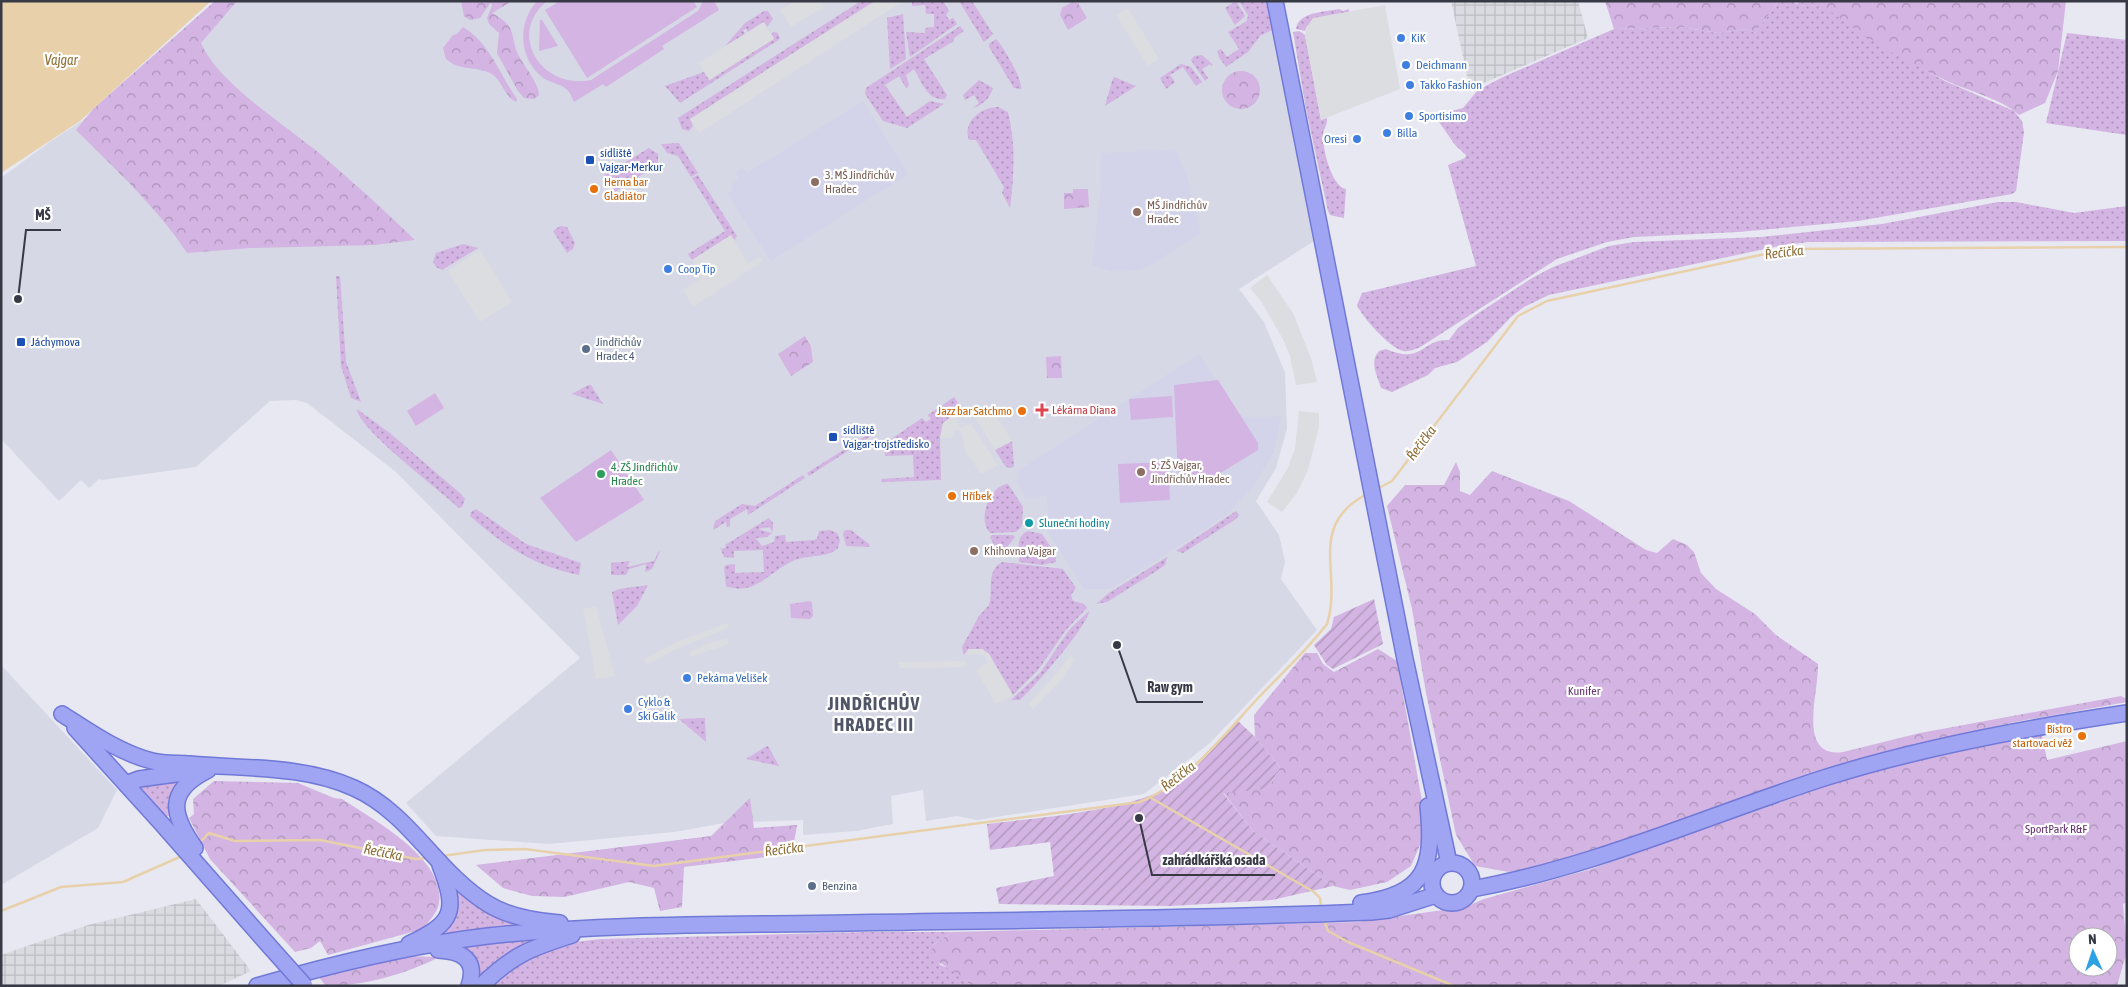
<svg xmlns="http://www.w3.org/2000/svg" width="2128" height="987" viewBox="0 0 2128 987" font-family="'Asap Condensed',sans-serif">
<defs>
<pattern id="industrial-grid" width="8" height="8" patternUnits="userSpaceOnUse" patternTransform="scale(1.25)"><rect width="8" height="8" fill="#d9dbe1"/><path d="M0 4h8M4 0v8" fill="none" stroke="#bbbdc2"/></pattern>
<pattern id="grass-dots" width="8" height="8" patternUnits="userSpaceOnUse" patternTransform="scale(1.25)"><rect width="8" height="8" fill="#d3b4e2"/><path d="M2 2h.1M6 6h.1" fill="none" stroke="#ac93b9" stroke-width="1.8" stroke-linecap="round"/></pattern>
<pattern id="forest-crowns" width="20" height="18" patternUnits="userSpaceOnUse" patternTransform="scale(1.25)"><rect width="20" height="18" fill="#d3b4e2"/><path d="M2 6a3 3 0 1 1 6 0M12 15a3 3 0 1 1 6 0" fill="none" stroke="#ac93b9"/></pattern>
<pattern id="garden-furrows" width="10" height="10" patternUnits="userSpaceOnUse" patternTransform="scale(1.25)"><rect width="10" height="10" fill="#d3b4e2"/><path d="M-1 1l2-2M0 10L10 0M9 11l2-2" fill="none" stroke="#ac93b9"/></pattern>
</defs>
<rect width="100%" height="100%" fill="#e7e8f2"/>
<g fill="#d6d8e5">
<polygon points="221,1 1267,1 1286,88 1314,241 1239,289 1264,322 1285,373 1287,429 1276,468 1256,501 1279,535 1285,562 1281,579 1317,630 1210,743 1144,794 977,820 957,816 926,821 923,790 891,796 893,824 856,831 803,835 803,820 725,823 674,832 549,844 436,836 406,803 580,658 396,472 307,403 296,400 270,401 196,467 102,480 99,479 89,488 81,480 59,501 1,439 1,178 51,141 105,106"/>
<polygon points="1,665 117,790 98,828 1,885"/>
</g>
<g fill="url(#industrial-grid)">
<polygon points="1451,1 1578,1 1588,38 1470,89"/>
<polygon points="196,899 251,971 219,986 1,986 1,955 88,925"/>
</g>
<g fill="#d3d4e9">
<polygon points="863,101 908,174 771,261 727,194 733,189 731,185 739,179 735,173 742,167 747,173"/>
<polygon points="1176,150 1187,177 1201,233 1149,266 1138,270 1111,271 1092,265 1101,185 1101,153"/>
<polygon points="1199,354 1242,418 1281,416 1274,452 1251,490 1223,518 1114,587 1107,589 1084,589 1041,521 1042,517 1048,517 1047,496 1026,497 1017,482 1019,470"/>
</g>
<g fill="url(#grass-dots)">
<polygon points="861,1 875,1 690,119 693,126 689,131 682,129 678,118"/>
<polygon points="912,1 943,1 949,11 946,15 949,20 953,18 957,24 910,57 906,32 925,33 925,28 934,27 934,14 926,14 925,5 912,6"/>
<polygon points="959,1 972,1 993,34 984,42"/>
<polygon points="1236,1 1245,16 1235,25 1225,8"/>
<polygon points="1239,1 1266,1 1272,30 1260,36 1248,52 1226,67 1219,57 1217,51 1221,49 1227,57 1239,49 1228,32 1247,21 1248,15"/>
<path d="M 1779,1 L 1792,1 L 1797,4 L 1799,1 L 1817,1 L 1905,59 L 1945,81 L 2014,111 L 2022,121 L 2024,132 L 2016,191 L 2012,194 L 1858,221 L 1738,232 L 1634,237 L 1607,242 L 1557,259 L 1422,346 C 1417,349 1409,352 1403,351 C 1390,348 1362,317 1357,305 L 1362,293 L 1476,266 L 1448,165 L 1465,158 L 1466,155 L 1455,145 L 1437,119 L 1440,114 L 1463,108 L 1478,90 L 1503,77 L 1614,29 L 1680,27 L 1718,33 L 1746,29 L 1755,33 Z"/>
<path d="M 1339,9 L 1343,11 L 1349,9 L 1349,13 L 1307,26 L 1305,31 L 1296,29 C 1298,12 1324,12 1339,9 Z"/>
<polygon points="764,11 768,11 773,19 767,27 763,22 748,32 746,29 743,30 745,34 725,46 745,23"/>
<polygon points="903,14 906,59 890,69 887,18"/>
<path d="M 960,26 L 964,31 L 954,38 L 954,41 L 924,59 L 947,95 L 945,99 C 927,101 922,82 914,69 L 906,75 L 909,85 L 906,88 L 899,76 L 885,85 L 907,117 L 930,101 L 944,104 L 907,128 L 883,121 L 865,94 L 866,88 Z"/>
<path d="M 1299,31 L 1305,35 L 1321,120 L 1327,118 C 1328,126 1322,130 1323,137 C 1323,150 1332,187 1346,189 L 1344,218 L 1330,215 L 1328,211 L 1306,109 L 1293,32 Z"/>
<polygon points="774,32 778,33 780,39 680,103 665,86 704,72 710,80 774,38 771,34"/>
<polygon points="2067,33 2127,40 2127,135 2046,123"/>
<path d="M 996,39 C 1003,46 1023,80 1021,89 L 1014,88 L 989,47 L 989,44 Z"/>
<polygon points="1202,55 1213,65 1211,66 1210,64 1202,69 1208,78 1205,81 1191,60 1194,56"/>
<polygon points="1181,64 1191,67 1202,82 1196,86 1183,67 1170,75 1175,82 1166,89 1160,78"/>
<polygon points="1114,77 1136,86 1105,106 1112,81"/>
<path d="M 979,80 L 993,88 C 989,99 985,103 972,109 L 979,103 L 974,95 L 965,100 L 963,95 Z"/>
<path d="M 998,107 L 1008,112 C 1016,145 1014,175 1010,208 L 1002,193 L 1004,187 L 976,140 L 969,140 C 962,122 981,107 998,107 Z"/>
<polygon points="679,143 698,173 691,177 678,156 667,153 661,144"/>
<polygon points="649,148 658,154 658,164 615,192 604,175"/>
<polygon points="698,175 737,236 734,240 731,235 692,260 688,254 725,231 692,178"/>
<path d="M 1998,202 L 2016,202 L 2074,213 L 2127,206 L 2127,241 L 1808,242 L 1779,246 L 1549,295 L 1524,307 L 1511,317 L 1487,342 L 1457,362 L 1435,368 L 1428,375 L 1392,392 L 1381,388 C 1377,375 1369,362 1379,351 L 1386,349 C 1423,365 1421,339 1449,340 L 1458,328 L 1477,314 L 1532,278 L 1553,267 L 1609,246 L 1634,242 L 1761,237 L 1882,224 Z"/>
<polygon points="560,226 567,227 575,243 573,249 567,253 553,231"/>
<polygon points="463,244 478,248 442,270 436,267 433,262 436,253"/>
<polygon points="336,276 340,276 346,362 361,402 351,398 341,366"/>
<polygon points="588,385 591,385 603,404 572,394"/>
<polygon points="954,397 962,409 943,423 940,438 941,480 882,482 881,479 914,477 913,455 885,456 884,444 922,418 926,422 931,419 928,415"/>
<path d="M 357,409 L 391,434 L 461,494 L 465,499 L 462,507 L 459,508 C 441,491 357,428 357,409 Z"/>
<polygon points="870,433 871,436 809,476 807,473"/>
<polygon points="1012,441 1014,466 1011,468 1006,467 995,450"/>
<polygon points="803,475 805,478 748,515 747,509 730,519 730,526 727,527 726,522 713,530 715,521 742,504 755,506"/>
<path d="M 1008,484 L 1023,507 L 1022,526 L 1016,532 L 990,533 C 977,519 989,486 1008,484 Z"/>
<path d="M 476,509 L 526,544 L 581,563 L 579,575 C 534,566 504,546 470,516 L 471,512 Z"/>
<polygon points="1236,511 1239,515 1236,519 1183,553 1176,551"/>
<path d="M 769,518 L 773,523 L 773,532 L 769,527 L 758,529 L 772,533 L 767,537 L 756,538 L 762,546 L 774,542 L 775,536 L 785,535 L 786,542 L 814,540 L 817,539 L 819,531 L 830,530 L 837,533 L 840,540 L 838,548 C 827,559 807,554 793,561 C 770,571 754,597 726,586 L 724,567 L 726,565 L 735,564 L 735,573 L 764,572 L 763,550 L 734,551 L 734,558 L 724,557 L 720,547 L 722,549 L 726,547 L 725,545 Z"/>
<polygon points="845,530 851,530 869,544 870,547 846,546 843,534"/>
<path d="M 1028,531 L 1042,534 L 1056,555 L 1056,562 L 1042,565 L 1019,562 C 1019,551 1015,536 1028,531 Z"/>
<polygon points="992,535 1013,535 1015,537 1000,556 990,537"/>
<polygon points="660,551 652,569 645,572 646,564 629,569 626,575 611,575 611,563 630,561 627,567 654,561 658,552"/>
<polygon points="1167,557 1165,565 1158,570 1107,602 1096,604 1109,593"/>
<path d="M 1002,562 L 1063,569 L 1076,588 L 1071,595 L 1073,601 L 1084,604 L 1087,608 L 1066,630 L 1038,670 L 1013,695 L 989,654 L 982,649 L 969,649 L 964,655 L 962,647 L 979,616 L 989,605 C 994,590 985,572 1002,562 Z"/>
<polygon points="648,585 637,606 618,625 612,592 619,589"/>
<path d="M 1089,611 C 1089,624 1033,689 1020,700 L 1011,700 L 1040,673 L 1069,630 Z"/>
<polygon points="705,718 706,742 679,719"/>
<polygon points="765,747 768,746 779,766 746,759"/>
<polygon points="177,778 180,783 171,816 166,816 140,787 142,783"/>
<polygon points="461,892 520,923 519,926 446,935 445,929 456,894"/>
<path d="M 868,932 L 952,932 L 933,945 L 940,965 L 957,971 L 971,986 L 492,986 C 497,980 501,973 507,968 C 533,946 570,942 602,939 Z"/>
<polygon points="530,939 531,943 500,959 480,975 473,957 465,949 468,945"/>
</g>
<g fill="url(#forest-crowns)" fill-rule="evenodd">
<path d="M 215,1 L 237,1 L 201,43 C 218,83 285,125 319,153 C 352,181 384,210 415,240 L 374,245 L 251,248 L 187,253 C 157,207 115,169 76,130 L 93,109 Z"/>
<path d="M 461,1 L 512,1 L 492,13 C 499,17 506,21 510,28 C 514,36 514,47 518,54 C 523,65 539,83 539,95 L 534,99 L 524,98 L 518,91 L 497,53 L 499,33 L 489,24 L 487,18 L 492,6 L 491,2 L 480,18 L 470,20 L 464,16 Z"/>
<polygon points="1605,1 1779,1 1755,33 1746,29 1718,33 1680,27 1614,29"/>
<path d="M 1817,1 L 2066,1 L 2058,71 L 2045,103 L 2019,115 C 2000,98 1970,92 1947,81 C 1901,60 1856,32 1817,1 Z"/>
<polygon points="1072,2 1078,3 1087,18 1068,30 1060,15 1062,8"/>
<path d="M 463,27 C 490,43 500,75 517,99 L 516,102 C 503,95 502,79 490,73 C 475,66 459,71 446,59 L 443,48 L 453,35 L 457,34 Z"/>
<circle cx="1241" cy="90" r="19"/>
<polygon points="1073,189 1088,189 1089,207 1064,209 1064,193 1073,193"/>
<polygon points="805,336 811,347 813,362 791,376 778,354"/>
<polygon points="1061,356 1062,378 1047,378 1046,357"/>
<path d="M 1456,462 L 1460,472 L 1460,491 L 1470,495 L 1492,471 L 1569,501 L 1646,550 L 1657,553 L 1673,539 L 1687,545 L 1694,552 L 1701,573 L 1716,589 L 1755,614 L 1776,635 L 1818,664 C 1819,692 1796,759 1843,752 L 1920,733 L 2121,696 L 2127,699 L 2127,702 L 2015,722 L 1933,741 L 1594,852 L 1533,868 L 1509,872 L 1475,866 L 1456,835 L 1426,693 L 1412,609 L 1387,506 L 1405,485 L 1444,485 Z"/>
<polygon points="810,601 812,603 813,616 810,619 791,618 790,604"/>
<polygon points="1378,649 1397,661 1422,801 1423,838 1411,866 1387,882 1350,890 1333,886 1253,831 1223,792 1268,789 1280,767 1255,737 1254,715 1305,653 1317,653 1323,664 1334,672"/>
<path d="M 2042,735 L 2047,760 L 2127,741 L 2127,902 L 2123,904 L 2127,951 L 2117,986 L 971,986 C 959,971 943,968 931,955 L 933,945 L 952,932 L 1357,922 L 1465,907 L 1484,899 L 1588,870 L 1840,781 L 1939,755 ZM 2078,937 L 2108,937 L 2108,967 L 2078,967 Z"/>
<path d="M 214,781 L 298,783 L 334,798 L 342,799 C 374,820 446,859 439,903 C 438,912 428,922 423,929 L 328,955 L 320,941 L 311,948 L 295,952 L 210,859 L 189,818 L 194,814 L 193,799 Z"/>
<polygon points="750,798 754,828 797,825 792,854 684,867 682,907 660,911 654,888 629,882 564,897 532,896 503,888 476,865 711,836"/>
<path d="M 407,956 L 439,957 C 406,974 364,986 326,986 L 317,975 Z"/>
</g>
<g fill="url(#garden-furrows)">
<polygon points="1374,599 1383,644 1333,669 1327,665 1314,645 1331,629 1334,617"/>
<path d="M 1238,721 L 1255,737 L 1280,767 L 1268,789 L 1223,793 L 1253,831 L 1333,886 L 1272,900 L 1171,906 L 999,904 L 996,888 L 1054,876 L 1050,842 L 990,850 L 987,824 C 1041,817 1144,811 1185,777 C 1204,761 1221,739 1238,721 Z"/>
</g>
<g fill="#d3b4e2">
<path d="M 537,1 L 547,1 C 506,35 542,90 591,80 L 698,11 L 703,1 L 714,1 L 719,10 L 662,46 L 664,49 L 606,87 L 603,84 L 574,102 C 572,98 570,91 566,89 C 560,83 549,83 542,77 C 519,59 517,23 537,1 Z"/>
<polygon points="560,1 693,1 697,7 587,78 545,10"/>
<polygon points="540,20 542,20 558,46 539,51"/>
<polygon points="1218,380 1258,443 1258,450 1214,477 1178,477 1174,385"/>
<polygon points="435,393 444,408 416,426 407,411"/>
<polygon points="1172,396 1173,417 1131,420 1129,399"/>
<polygon points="611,450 644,500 576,542 540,498"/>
<polygon points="1168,462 1170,500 1120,503 1118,464"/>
</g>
<g fill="#dcdde0">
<polygon points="795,1 820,1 824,7 791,27 780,10"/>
<polygon points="875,1 903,1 699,133 690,119"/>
<polygon points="1385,5 1400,89 1321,120 1305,35 1307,27 1313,18"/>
<polygon points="1128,8 1159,59 1148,66 1116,15"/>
<polygon points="764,22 774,39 709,80 699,63"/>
<polygon points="731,235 748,264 759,257 763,261 693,307 683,290 699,280 693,271 697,269 692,260"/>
<polygon points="480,250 512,302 480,322 448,271"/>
<polygon points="1267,275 1293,313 1311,358 1317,382 1296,385 1290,356 1284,341 1261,301 1250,288"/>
<polygon points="990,406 1012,441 995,450 974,416"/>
<polygon points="962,409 957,420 960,428 971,424 998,465 981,474 965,451 963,436 959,430 955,430 951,438 940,438 943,423"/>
<polygon points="1299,411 1319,413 1319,427 1308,470 1297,493 1282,512 1267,502 1288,468 1295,448"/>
<polygon points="596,606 615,676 596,679 583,609"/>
<polygon points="727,623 729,628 674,650 647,665 644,659 677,642"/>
<polygon points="727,638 729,644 691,657 689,653 706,644"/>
<polygon points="968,649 982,649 989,654 1013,695 996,704 976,670 988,663 984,656 979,654 965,655"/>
<polygon points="1070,655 1075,659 1063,678 1033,709 1028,704 1057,673"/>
<polygon points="964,661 967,665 961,667 928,668 900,668 898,662"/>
</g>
<polygon fill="#e8d1aa" points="1,1 211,1 80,121 1,173"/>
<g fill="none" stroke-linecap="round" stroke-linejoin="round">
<g stroke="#e8d1aa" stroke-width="2.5">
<polyline points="1377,489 1392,481 1518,316 1547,301 1788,249 2127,247"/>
<polyline points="1151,798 1314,892 1320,898 1321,908"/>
<polyline points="198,844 209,833 235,841 320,840 416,859 427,858"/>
<path d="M 442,856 L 485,850 L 525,849 L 654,866 L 1140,802 C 1188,783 1225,733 1260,696 C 1282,673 1307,650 1327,624 C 1343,573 1306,526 1367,494"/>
<polyline points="1,911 61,887 123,882 182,856"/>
<polyline points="1324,920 1328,931 1348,942 1454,986"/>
</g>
<g stroke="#7179d7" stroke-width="18">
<g id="major">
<polyline points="1275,1 1405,659 1449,863"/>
<path d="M 62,714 C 90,732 120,753 152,761 C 164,764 178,763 190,764 C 245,769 303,765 354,788 C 410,813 436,872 488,904 C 509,917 535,921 560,923"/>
<polyline points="75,728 161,823 272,949"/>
<polyline points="126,784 139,779 198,771"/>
<path d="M 195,848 C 171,814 166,791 208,770"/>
<circle cx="1452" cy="883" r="20"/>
<path d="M 1472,889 C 1594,867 1706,816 1824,778 C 1922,747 2025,728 2127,713"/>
<path d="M 1361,903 C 1427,895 1434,865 1428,806"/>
<path d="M 409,944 C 454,923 458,911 440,865"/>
<path d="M 438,950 C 461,951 478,959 469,986"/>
<path d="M 257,986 C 333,964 410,945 488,936 C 607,923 728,925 848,923 C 1022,920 1197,919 1371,912 L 1389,910 L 1436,895"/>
<path d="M 481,986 C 512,955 531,948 572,935"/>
</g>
</g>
<use href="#major" stroke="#9fa5f3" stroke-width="15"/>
<g stroke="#7179d7" stroke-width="18" stroke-linecap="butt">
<polyline id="major-bridge" points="272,949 305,986"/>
</g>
<use href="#major-bridge" stroke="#9fa5f3" stroke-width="15"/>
</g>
<g fill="#3f7fe0" stroke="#fff" stroke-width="2">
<circle cx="1401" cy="38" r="5"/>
<circle cx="1406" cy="65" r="5"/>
<circle cx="1410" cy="85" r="5"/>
<circle cx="1409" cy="116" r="5"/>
<circle cx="1387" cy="133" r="5"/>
<circle cx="1357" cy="139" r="5"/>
<circle cx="668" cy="269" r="5"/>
<circle cx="687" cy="678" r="5"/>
<circle cx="628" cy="709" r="5"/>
</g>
<g fill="#1a4fb4" stroke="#fff" stroke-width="2">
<rect x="585" y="155" width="10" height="10" rx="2.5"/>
<rect x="16" y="337" width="10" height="10" rx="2.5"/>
<rect x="828" y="432" width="10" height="10" rx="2.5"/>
</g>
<g fill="#8d6e63" stroke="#fff" stroke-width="2">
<circle cx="815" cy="182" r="5"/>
<circle cx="1137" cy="212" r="5"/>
<circle cx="1141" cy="472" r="5"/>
<circle cx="974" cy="551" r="5"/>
</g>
<g fill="#e8710a" stroke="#fff" stroke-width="2">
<circle cx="594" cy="189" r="5"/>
<circle cx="1022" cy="411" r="5"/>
<circle cx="952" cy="496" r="5"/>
<circle cx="2082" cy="736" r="5"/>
</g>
<g fill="#5c6f8a" stroke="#fff" stroke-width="2">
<circle cx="586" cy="349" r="5"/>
<circle cx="812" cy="886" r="5"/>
</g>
<path fill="#e0444e" stroke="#fff" stroke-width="2" d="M1039.5 402.5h5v5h5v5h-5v5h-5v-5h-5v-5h5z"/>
<circle fill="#2e9e5b" stroke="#fff" stroke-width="2" cx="601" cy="474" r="5"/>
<circle fill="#0f9aa8" stroke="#fff" stroke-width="2" cx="1029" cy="523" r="5"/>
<g text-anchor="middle" stroke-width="4.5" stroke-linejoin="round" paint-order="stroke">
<g font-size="12" fill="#366cbe" stroke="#fff" text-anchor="start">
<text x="1411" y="42">KiK</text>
<text x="1416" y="69">Deichmann</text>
<text x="1420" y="89">Takko Fashion</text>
<text x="1419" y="120">Sportisimo</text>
<text x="1397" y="137">Billa</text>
<text x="1347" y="143" text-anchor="end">Oresi</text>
<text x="678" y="273">Coop Tip</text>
<text x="697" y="682">Pekárna Velíšek</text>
<text x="638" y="706">Cyklo &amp;<tspan x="638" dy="14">Ski Galík</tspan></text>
</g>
<g font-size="12" fill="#164399" stroke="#fff" text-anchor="start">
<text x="600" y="157">sídliště<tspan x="600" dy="14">Vajgar-Merkur</tspan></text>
<text x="31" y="346">Jáchymova</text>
<text x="843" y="434">sídliště<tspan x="843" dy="14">Vajgar-trojstředisko</tspan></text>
</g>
<g font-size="12" fill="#785e54" stroke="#fff" text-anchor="start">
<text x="825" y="179">3. MŠ Jindřichův<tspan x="825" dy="14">Hradec</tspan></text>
<text x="1147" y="209">MŠ Jindřichův<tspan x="1147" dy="14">Hradec</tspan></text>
<text x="1151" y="469">5. ZŠ Vajgar,<tspan x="1151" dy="14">Jindřichův Hradec</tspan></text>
<text x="984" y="555">Khihovna Vajgar</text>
</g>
<g font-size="12" fill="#c56008" stroke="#fff" text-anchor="start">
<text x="604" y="186">Herna bar<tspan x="604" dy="14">Gladiátor</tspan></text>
<text x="1012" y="415" text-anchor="end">Jazz bar Satchmo</text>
<text x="962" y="500">Hříbek</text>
<text x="2072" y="733" text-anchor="end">Bistro<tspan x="2072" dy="14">startovací věž</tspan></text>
</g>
<g font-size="12" fill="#4e5e75" stroke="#fff" text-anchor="start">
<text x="596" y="346">Jindřichův<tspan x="596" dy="14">Hradec 4</tspan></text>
<text x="822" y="890">Benzina</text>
</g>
<g font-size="12" fill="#be3a42" stroke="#fff" text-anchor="start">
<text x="1052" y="414">Lékárna Diana</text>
</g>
<g font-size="12" fill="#27864d" stroke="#fff" text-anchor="start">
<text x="611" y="471">4. ZŠ Jindřichův<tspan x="611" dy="14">Hradec</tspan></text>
</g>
<g font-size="12" fill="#0d838f" stroke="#fff" text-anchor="start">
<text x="1039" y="527">Sluneční hodiny</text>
</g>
<g font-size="12" fill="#653170" stroke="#fff">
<text x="1584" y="695">Kunifer</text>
<text x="2056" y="833">SportPark R&amp;F</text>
</g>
<g font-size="14" font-style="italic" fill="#8e6e36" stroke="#fff">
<text x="61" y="65">Vajgar</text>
<text transform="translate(1784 252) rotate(-7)" y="5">Řečička</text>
<text transform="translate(1421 443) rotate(-53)" y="5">Řečička</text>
<text transform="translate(1178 776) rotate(-38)" y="5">Řečička</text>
<text transform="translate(784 849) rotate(-7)" y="5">Řečička</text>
<text transform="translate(383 852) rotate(11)" y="5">Řečička</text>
</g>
<g font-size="18" font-weight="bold" letter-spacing="1" fill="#4f5466" stroke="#fff">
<text x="874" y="710">JINDŘICHŮV<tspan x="874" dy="21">HRADEC III</tspan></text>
</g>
</g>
<path fill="none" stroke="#373944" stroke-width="2" d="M18 299L26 230H61M1117 645L1137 702H1203M1139 818L1152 875H1275"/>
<g fill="#373944" stroke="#fff" stroke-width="2">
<circle cx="18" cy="299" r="5"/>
<circle cx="1117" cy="645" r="5"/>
<circle cx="1139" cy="818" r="5"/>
</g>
<g font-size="14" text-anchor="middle" font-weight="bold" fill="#373944" stroke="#fff" stroke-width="4.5" stroke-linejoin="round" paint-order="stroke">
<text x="43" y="220">MŠ</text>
<text x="1170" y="692">Raw gym</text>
<text x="1214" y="865">zahrádkářšká osada</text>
</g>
<rect width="2128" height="987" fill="none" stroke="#373944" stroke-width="5"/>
<g transform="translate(2093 952) rotate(357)"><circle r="24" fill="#ffffff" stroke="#afb0b4"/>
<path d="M0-4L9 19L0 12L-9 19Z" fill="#2da1e3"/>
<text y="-8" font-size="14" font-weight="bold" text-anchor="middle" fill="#373944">N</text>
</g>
</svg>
